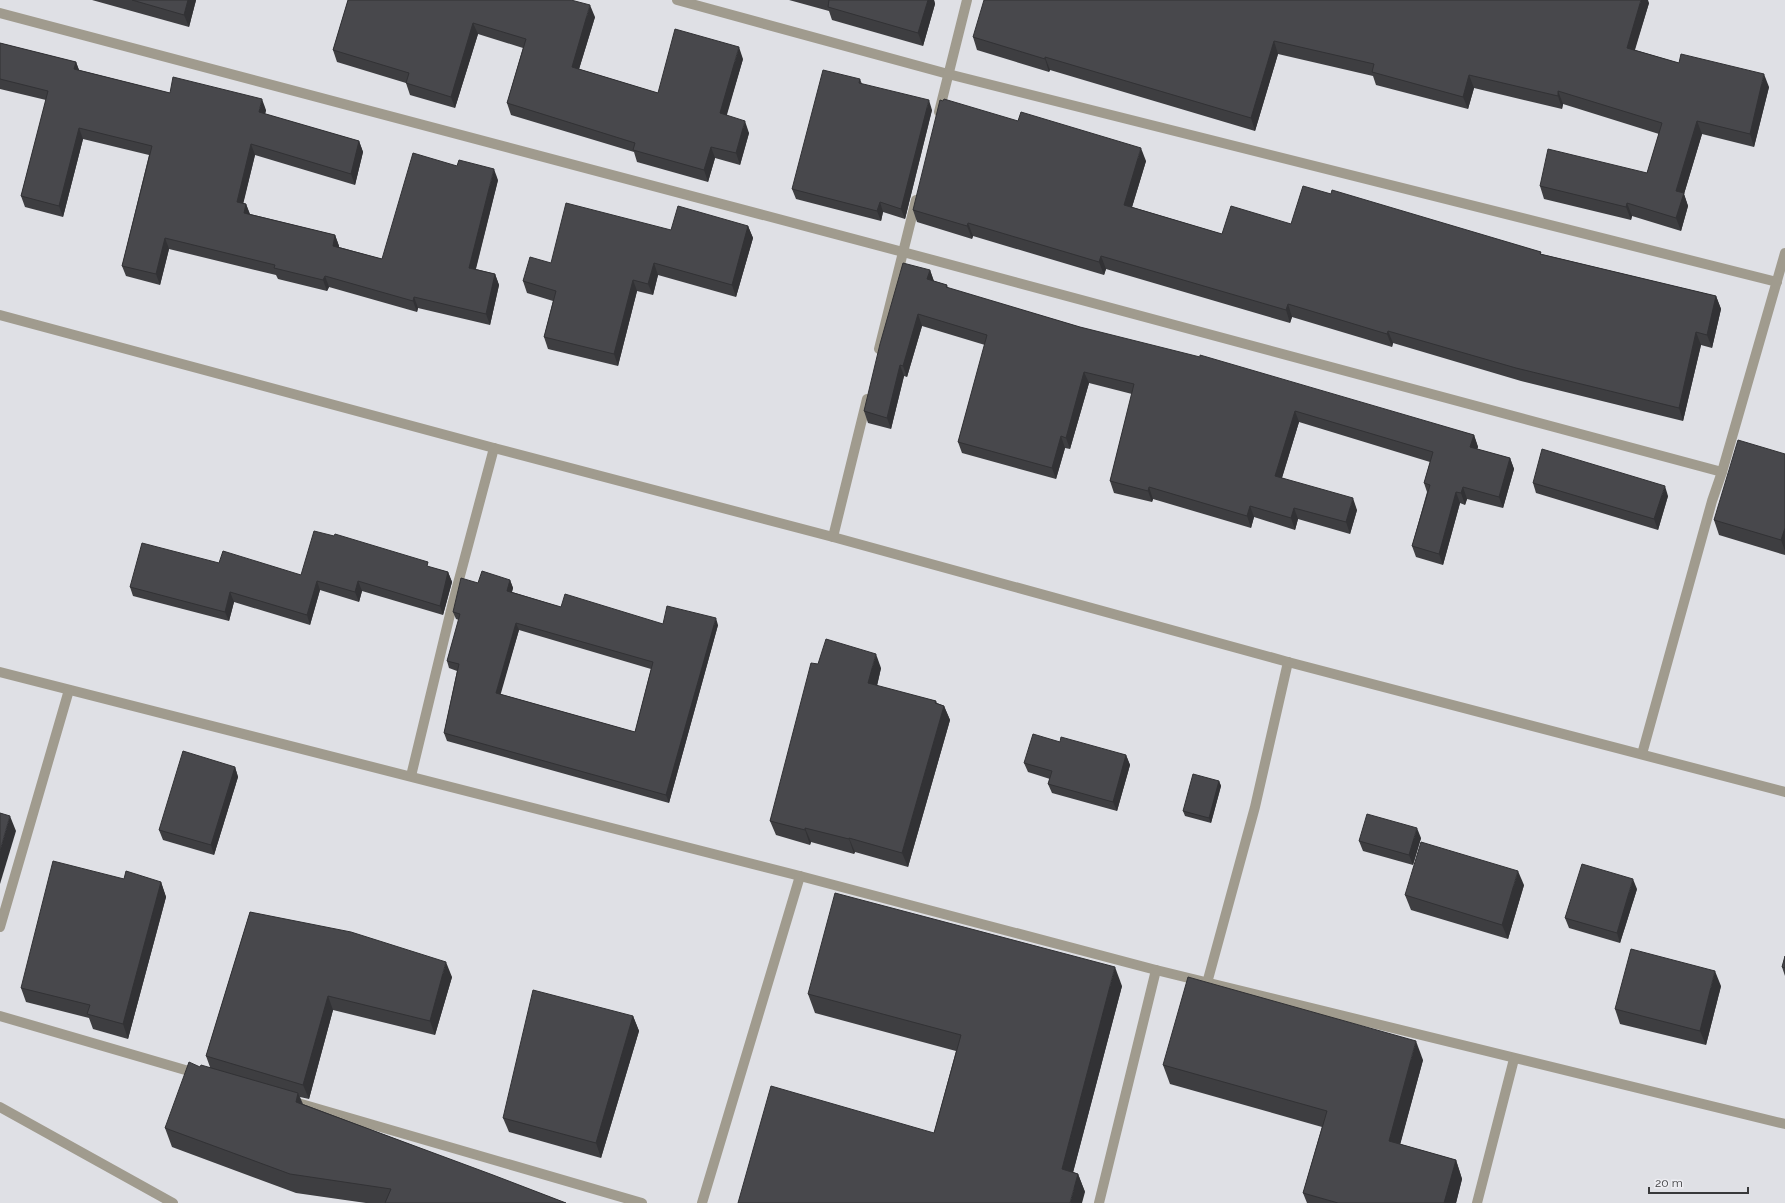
<svg xmlns="http://www.w3.org/2000/svg" width="1785" height="1203" viewBox="0 0 1785 1203" font-family="Raleway,sans-serif">
<rect width="100%" height="100%" fill="#dfe0e5"/>
<g fill="none" stroke-linecap="round" stroke-linejoin="round">
<g stroke="#a09b8e" stroke-width="10">
<polyline points="677,0 948,74 1777,282"/>
<polyline points="0,13 903,252 1722,472"/>
<polyline points="939,112 967,0"/>
<polyline points="879,349 916,200"/>
<polyline points="833,537 867,399"/>
<polyline points="0,672 800,876 1156,970 1785,1124"/>
<polyline points="1642,754 1712,501 1722,472 1785,253"/>
<polyline points="411,776 453,602 494,448"/>
<polyline points="0,927 69,690"/>
<polyline points="1207,983 1255,807 1288,662"/>
<polyline points="0,1016 199,1074"/>
<polyline points="291,1101 642,1203"/>
<polyline points="0,1107 173,1203"/>
<polyline points="702,1203 800,876"/>
<polyline points="1099,1203 1156,970"/>
<polyline points="1477,1203 1514,1059"/>
</g>
<polyline stroke="#a09b8e" stroke-width="10" points="0,315 494,448 833,537 1288,662 1785,792"/>
</g>
<g fill="#3e3e41" fill-rule="evenodd">
<polygon points="92,0 196,0 189,27"/>
<polygon points="348,0 595,17 579,69 658,93 743,59 726,116 749,133 740,165 715,158 708,182 637,162 634,152 511,115 507,103 523,48 478,34 455,108 410,95 406,83 337,62 333,50"/>
<polygon points="789,0 934,0 935,4 923,46 832,20 829,11"/>
<polygon points="1649,3 1635,50 1679,63 1769,87 1754,147 1702,134 1684,194 1688,206 1681,231 1632,216 1631,220 1544,199 1540,186 1647,173 1659,134 1563,104 1562,109 1474,88 1468,109 1376,85 1373,76 1278,54 1255,131 1050,70 1049,72 977,50 973,37"/>
<polygon points="0,43 76,62 79,70 170,93 266,110 265,114 359,141 363,152 355,185 255,155 243,203 246,204 250,214 335,235 339,246 339,247 382,259 498,180 476,269 495,274 499,285 490,325 418,308 417,312 329,287 327,291 278,279 276,275 169,249 160,285 126,276 122,266 149,155 83,139 63,217 25,207 21,196 46,100 0,89"/>
<polygon points="860,79 862,84 932,110 905,219 883,212 881,221 796,199 792,189"/>
<polygon points="1018,121 1146,161 1132,207 1222,234 1291,224 1331,194 1541,252 1541,254 1716,296 1721,309 1712,348 1701,345 1683,421 1521,381 1393,343 1392,347 1292,317 1290,323 1106,269 1104,275 973,236 972,239 917,222 913,210"/>
<polygon points="748,226 753,238 736,297 658,275 653,295 637,291 618,366 548,349 544,337 553,301 527,293 523,281 551,263 671,230"/>
<polygon points="930,270 934,281 947,285 948,288 1080,327 1474,435 1478,447 1477,449 1510,458 1514,469 1503,508 1467,499 1465,505 1460,503 1443,565 1416,557 1412,546 1427,492 1424,483 1430,462 1299,422 1282,478 1357,510 1350,534 1298,519 1295,530 1254,517 1251,528 1153,499 1152,502 1114,493 1110,481 1132,394 1089,383 1070,449 1065,448 1056,479 962,453 958,442 985,345 922,326 907,377 904,376 891,429 868,423 864,411"/>
<polygon points="1785,454 1785,555 1719,535 1714,520"/>
<polygon points="1533,483 1668,496 1658,530 1536,493"/>
<polygon points="219,563 301,575 430,567 448,572 452,582 443,615 362,591 359,602 320,590 310,625 234,602 229,621 133,596 130,587"/>
<path d="M 510,580 L 513,588 L 512,592 L 561,607 L 663,624 L 718,625 L 669,803 L 447,741 L 444,733 L 457,671 L 449,668 L 447,661 L 459,620 L 456,619 L 453,612 L 478,583 ZM 519,630 L 651,669 L 635,732 L 500,694 Z"/>
<polygon points="818,664 881,668 877,686 936,701 937,703 944,706 950,720 908,867 855,852 854,854 811,842 810,845 776,835 770,821"/>
<polygon points="1060,742 1126,755 1130,765 1117,811 1052,793 1048,784 1050,779 1028,772 1024,763"/>
<polygon points="235,767 238,777 214,855 163,840 159,830"/>
<polygon points="1219,781 1221,786 1211,823 1185,816 1183,811"/>
<polygon points="1421,838 1413,865 1363,851 1359,841"/>
<polygon points="124,879 161,882 166,897 128,1039 93,1029 89,1018 26,1002 21,988"/>
<polygon points="1524,885 1508,939 1411,910 1405,895"/>
<polygon points="1637,889 1620,943 1569,928 1565,918"/>
<polygon points="250,912 452,977 435,1035 333,1010 309,1099 300,1097 303,1104 566,1203 366,1203 296,1193 172,1147 165,1128 200,1067 210,1067 206,1056"/>
<polygon points="1785,956 1785,976 1782,967"/>
<polygon points="1122,986 1073,1172 1078,1174 1085,1192 934,1133 956,1051 815,1013 808,994"/>
<polygon points="1721,986 1706,1045 1620,1024 1615,1009"/>
<polygon points="633,1016 639,1031 601,1158 509,1132 503,1118"/>
<polygon points="1423,1060 1400,1144 1456,1160 1462,1179 1456,1203 1307,1203 1303,1193 1322,1127 1170,1084 1163,1065"/>
</g>
<g fill="#323235">
<polygon points="188,0 196,0 189,27 184,15"/>
<polygon points="928,0 934,0 935,4 923,46 918,33"/>
<polygon points="1641,0 1648,0 1649,3 1631,61 1627,48"/>
<polygon points="590,5 595,17 576,79 572,67"/>
<polygon points="473,23 478,34 455,108 451,97"/>
<polygon points="1274,41 1278,54 1255,131 1251,118"/>
<polygon points="739,47 743,59 724,125 720,113"/>
<polygon points="1045,57 1050,70 1049,72 1045,59"/>
<polygon points="76,62 80,73 74,69"/>
<polygon points="1764,74 1769,87 1754,147 1750,134"/>
<polygon points="1469,75 1474,88 1468,109 1463,97"/>
<polygon points="1558,91 1563,104 1562,109 1558,96"/>
<polygon points="262,99 266,110 263,123 259,112"/>
<polygon points="929,100 932,110 905,219 901,209"/>
<polygon points="745,121 749,133 740,165 736,153"/>
<polygon points="1697,121 1702,134 1684,194 1688,206 1681,231 1676,218 1676,191"/>
<polygon points="79,128 83,139 63,217 59,206"/>
<polygon points="359,141 363,152 355,185 351,174"/>
<polygon points="251,144 255,155 241,213 237,202"/>
<polygon points="711,147 715,158 708,182 704,170"/>
<polygon points="1141,148 1146,161 1129,217 1124,205"/>
<polygon points="494,169 498,180 473,279 469,268"/>
<polygon points="880,202 883,212 881,221 877,211"/>
<polygon points="1627,203 1632,216 1631,220 1626,207"/>
<polygon points="246,204 250,215 244,213"/>
<polygon points="968,223 973,236 972,239 967,226"/>
<polygon points="748,226 753,238 736,297 732,285"/>
<polygon points="335,235 339,246 337,256 333,246"/>
<polygon points="165,238 169,249 160,285 156,274"/>
<polygon points="1101,256 1106,269 1104,275 1099,262"/>
<polygon points="654,263 658,275 653,295 648,284"/>
<polygon points="930,270 934,282 927,279"/>
<polygon points="495,274 499,285 490,325 486,314"/>
<polygon points="325,276 329,287 327,291 323,280"/>
<polygon points="633,280 637,291 618,366 614,354"/>
<polygon points="1716,296 1721,309 1712,348 1707,335"/>
<polygon points="414,297 418,308 417,312 413,301"/>
<polygon points="1288,304 1292,317 1290,323 1286,310"/>
<polygon points="918,314 922,326 907,377 903,366"/>
<polygon points="1388,331 1393,343 1392,347 1387,334"/>
<polygon points="1696,332 1701,345 1683,421 1679,408"/>
<polygon points="900,365 904,376 891,429 887,418"/>
<polygon points="1084,372 1089,383 1070,449 1066,438"/>
<polygon points="1295,411 1299,422 1279,487 1275,476"/>
<polygon points="1474,435 1478,447 1474,458 1470,447"/>
<polygon points="1061,436 1065,448 1056,479 1052,468"/>
<polygon points="1510,458 1514,469 1503,508 1499,497"/>
<polygon points="1665,486 1668,496 1658,530 1654,519"/>
<polygon points="1149,487 1153,499 1152,502 1148,491"/>
<polygon points="1463,487 1467,499 1465,505 1461,493"/>
<polygon points="1456,492 1460,503 1443,565 1439,554"/>
<polygon points="1353,498 1357,510 1350,534 1346,522"/>
<polygon points="1250,506 1254,517 1251,528 1247,516"/>
<polygon points="1294,508 1298,519 1295,530 1291,518"/>
<polygon points="1785,528 1785,551 1781,540"/>
<polygon points="448,572 452,582 443,615 440,606"/>
<polygon points="510,580 513,588 510,598 507,591"/>
<polygon points="317,581 320,590 310,625 307,615"/>
<polygon points="358,581 362,591 359,602 355,592"/>
<polygon points="230,592 234,602 229,621 225,612"/>
<polygon points="716,618 718,625 669,803 666,795"/>
<polygon points="516,623 519,630 499,700 496,693"/>
<polygon points="876,654 881,668 874,698 868,683"/>
<polygon points="944,706 950,720 908,867 902,853"/>
<polygon points="1126,755 1130,765 1117,811 1113,802"/>
<polygon points="235,767 238,777 214,855 211,845"/>
<polygon points="1219,781 1221,786 1211,823 1209,818"/>
<polygon points="10,816 16,831 0,884 0,851"/>
<polygon points="805,828 811,842 810,845 805,830"/>
<polygon points="1417,828 1421,838 1413,865 1409,855"/>
<polygon points="849,838 855,852 854,854 849,839"/>
<polygon points="1518,871 1524,885 1508,939 1502,925"/>
<polygon points="1633,879 1637,889 1620,943 1617,933"/>
<polygon points="161,882 166,897 128,1039 123,1024"/>
<polygon points="446,962 452,977 435,1035 430,1021"/>
<polygon points="1115,967 1122,986 1069,1188 1062,1169"/>
<polygon points="1715,971 1721,986 1706,1045 1700,1031"/>
<polygon points="328,996 333,1010 309,1099 303,1085"/>
<polygon points="633,1016 639,1031 601,1158 596,1143"/>
<polygon points="1416,1041 1423,1060 1396,1160 1389,1141"/>
<polygon points="298,1093 305,1112 296,1102"/>
<polygon points="1456,1160 1462,1179 1456,1203 1444,1203"/>
<polygon points="1078,1174 1085,1192 1082,1203 1070,1203"/>
</g>
<g fill="#48484c" stroke="#323235" fill-rule="evenodd">
<polygon points="132,0 188,0 184,15"/>
<polygon points="348,0 571,0 590,5 572,67 658,93 675,29 739,47 720,113 745,121 736,153 711,147 704,170 633,150 635,143 507,103 526,39 473,23 451,97 406,83 409,73 333,50"/>
<polygon points="829,0 928,0 918,33 828,7"/>
<polygon points="984,0 1641,0 1627,48 1679,63 1681,54 1764,74 1750,134 1697,121 1676,191 1684,193 1676,218 1627,203 1626,207 1540,186 1548,149 1647,173 1662,123 1558,91 1558,96 1469,75 1463,97 1372,72 1374,64 1274,41 1251,118 1045,57 1045,59 973,37"/>
<polygon points="0,43 76,62 74,69 170,93 173,77 262,99 259,112 359,141 351,174 251,144 237,202 246,204 244,213 335,235 333,246 382,259 413,153 457,166 459,160 494,169 469,268 495,274 486,314 414,297 413,301 325,276 323,280 274,268 275,265 165,238 156,274 122,266 152,146 79,128 59,206 21,196 48,91 0,79"/>
<polygon points="823,70 860,79 859,83 929,100 901,209 880,202 877,211 792,189"/>
<polygon points="944,99 1018,121 1021,112 1141,148 1124,205 1222,234 1231,206 1291,224 1303,186 1331,194 1332,190 1541,252 1540,254 1716,296 1707,335 1696,332 1679,408 1516,368 1388,331 1387,334 1288,304 1286,310 1101,256 1099,262 968,223 967,226 913,210 940,100 943,101"/>
<polygon points="566,203 671,230 678,206 748,226 732,285 654,263 648,284 633,280 614,354 544,337 556,291 523,281 530,257 551,263"/>
<polygon points="903,263 930,270 927,279 947,285 946,287 1080,327 1200,357 1200,355 1474,435 1470,447 1510,458 1499,497 1463,487 1461,493 1456,492 1439,554 1412,546 1430,485 1424,483 1433,452 1295,411 1275,476 1353,498 1346,522 1294,508 1291,518 1250,506 1247,516 1149,487 1148,491 1110,481 1134,384 1084,372 1066,438 1061,436 1052,468 958,442 987,335 918,314 903,366 900,365 887,418 864,411 880,344"/>
<polygon points="1738,440 1785,454 1785,528 1781,540 1714,520"/>
<polygon points="1542,449 1665,486 1654,519 1533,483"/>
<polygon points="314,531 334,536 335,534 428,562 427,566 448,572 440,606 358,581 355,592 317,581 307,615 230,592 225,612 130,587 142,543 219,563 223,551 301,575"/>
<path d="M 482,571 L 510,580 L 507,591 L 561,607 L 565,594 L 663,624 L 667,606 L 716,618 L 666,795 L 444,733 L 459,664 L 447,661 L 460,614 L 453,612 L 461,578 L 478,583 ZM 516,623 L 653,662 L 635,732 L 496,693 Z"/>
<polygon points="826,639 876,654 868,683 936,701 935,703 944,706 902,853 849,838 849,839 805,828 805,830 770,821 811,663 818,664"/>
<polygon points="1033,734 1060,742 1061,737 1126,755 1113,802 1048,784 1052,771 1024,763"/>
<polygon points="183,751 235,767 211,845 159,830"/>
<polygon points="1193,774 1219,781 1209,818 1183,811"/>
<polygon points="0,813 10,816 0,851"/>
<polygon points="1367,814 1417,828 1409,855 1359,841"/>
<polygon points="1421,842 1518,871 1502,925 1405,895"/>
<polygon points="53,861 124,879 126,871 161,882 123,1024 87,1014 90,1005 21,988"/>
<polygon points="1582,864 1633,879 1617,933 1565,918"/>
<polygon points="835,893 1115,967 1062,1169 1078,1174 1070,1203 738,1203 771,1086 934,1133 961,1035 808,994"/>
<polygon points="250,912 351,932 446,962 430,1021 328,996 303,1085 206,1056"/>
<polygon points="1631,949 1715,971 1700,1031 1615,1009"/>
<polygon points="1785,956 1785,968 1782,967"/>
<polygon points="1188,977 1416,1041 1389,1141 1456,1160 1444,1203 1338,1203 1303,1193 1327,1111 1163,1065"/>
<polygon points="533,990 633,1016 596,1143 503,1118"/>
<polygon points="189,1062 200,1067 201,1065 298,1093 296,1102 493,1175 566,1203 385,1203 391,1189 290,1174 165,1128"/>
</g>
<path d="M1649 1187v6h99v-6" fill="none" stroke="#38393b" stroke-width="2"/>
<text x="1655" y="1187" font-size="12" fill="#38393b" stroke="#ededf2" stroke-width="3" paint-order="stroke">20 m</text>
</svg>
